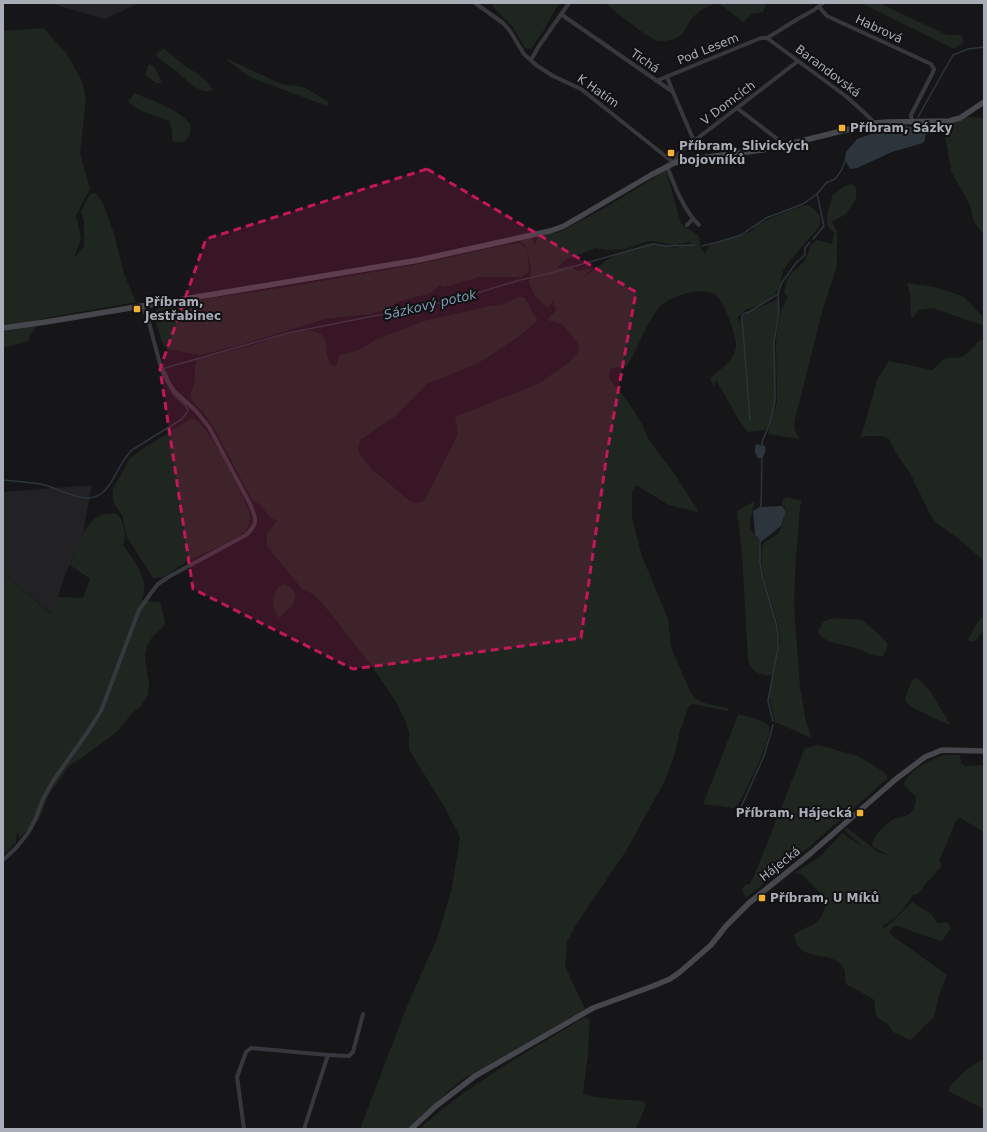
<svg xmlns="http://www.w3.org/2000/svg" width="987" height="1132" viewBox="0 0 987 1132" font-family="'DejaVu Sans',sans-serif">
<rect width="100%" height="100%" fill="#161618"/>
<g fill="#222225">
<polygon points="49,3 139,3 105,19"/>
<polygon points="92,485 82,537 65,575 52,614 3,573 3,492"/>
</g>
<g fill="#1e261f" fill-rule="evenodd">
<polygon points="492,3 563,3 558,5 544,30 531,49 525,48 512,26 492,6"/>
<path d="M 605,3 L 718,3 C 708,5 696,12 690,21 C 688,24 686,28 684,32 C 679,39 667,42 658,41 C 651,40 613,10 605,3 Z"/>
<polygon points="719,3 766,3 763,12 751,14 743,22"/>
<polygon points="861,3 879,3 947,35 961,35 964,42 954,49"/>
<polygon points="43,28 67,54 82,81 86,99 80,153 90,189 76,215 81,238 74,258 84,246 84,222 81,212 89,195 95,193 103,203 114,234 124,274 136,302 40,319 27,342 3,348 3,31"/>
<path d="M 164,49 C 171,54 177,60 184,65 C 194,72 207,78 213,90 C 199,96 185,78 176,71 C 169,65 162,62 156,55 L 157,52 Z"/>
<polygon points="228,59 281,84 303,87 309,90 327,101 329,104 328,106 324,105 250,77 227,60"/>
<polygon points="149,64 155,68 162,83 156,83 145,75"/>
<path d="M 134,93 C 154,101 175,108 190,123 C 191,131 190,137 184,142 L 174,142 L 172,140 L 172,130 L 169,121 C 160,117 132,110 129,101 Z"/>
<polygon points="967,117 984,118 984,235 974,222 970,205 951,171 945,135 940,122"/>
<path d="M 666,170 L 681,224 L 699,236 L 701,248 L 705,254 L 709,246 L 752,231 L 758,224 L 783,213 L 803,206 L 808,205 L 814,209 L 820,216 L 820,222 L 818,228 L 789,262 L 783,271 L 779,289 L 775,294 L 760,305 L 745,310 L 738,317 L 739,323 C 744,310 760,308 772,302 L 775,300 L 779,301 C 780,312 776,322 775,332 C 774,358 782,412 765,430 L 748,432 L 739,420 L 716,380 L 714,387 L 710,378 C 716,373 728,364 732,357 C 734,355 736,349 736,346 C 737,336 724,302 716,295 C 704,286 675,295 664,303 C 650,313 637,351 627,366 L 612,368 L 609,372 L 609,378 L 628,402 L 642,424 L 649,440 L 676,476 L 697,509 L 698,512 L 669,505 L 636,485 L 632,492 L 632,518 L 642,556 L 668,619 L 671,647 L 690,691 C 698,705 715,705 729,708 L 728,711 L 693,704 L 689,706 L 680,731 L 674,757 L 664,782 L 626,851 L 574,928 L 567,942 L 565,966 L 585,1009 L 460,1081 L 406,1129 L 360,1129 L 407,1006 L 438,936 L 452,887 L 460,837 L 444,806 L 414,758 L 409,749 L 409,732 L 405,720 L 396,702 L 371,665 L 327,609 L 313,594 L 302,589 L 267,546 L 267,533 L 276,522 L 279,521 L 270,518 L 261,505 L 252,500 L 215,430 L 206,416 L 191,399 L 191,392 L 195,381 L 195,366 L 197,360 C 218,354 239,349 260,343 C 273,338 287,333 301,331 C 307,330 317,331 322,335 C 330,343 323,365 336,366 L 340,355 L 359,350 L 377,339 L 424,321 L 486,307 L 504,304 L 518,297 L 523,297 C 530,304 531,313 538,320 L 518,337 L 485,359 L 469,367 L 427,384 L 395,416 L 360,440 L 358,451 L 371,469 L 384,479 L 407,499 L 414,503 L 424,501 L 457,436 L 457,428 L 455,419 L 457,416 L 540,383 L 569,362 L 577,354 L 579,348 L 577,342 L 562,324 L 547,320 L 557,309 L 553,305 L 554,300 L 548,308 L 535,296 L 529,284 L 531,269 L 527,249 L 529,270 L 528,273 L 521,277 L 479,277 L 449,286 L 444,287 L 440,285 L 431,293 L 400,301 L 384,310 L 371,314 L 325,319 L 237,346 L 200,355 L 167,349 L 163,344 L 154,317 L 155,311 L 158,308 L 193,301 L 287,287 L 419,264 L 500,246 L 519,243 L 526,248 L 526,246 L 519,241 L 531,237 L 536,246 L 535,244 L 538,237 L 562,231 L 580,221 L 610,205 ZM 653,241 L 675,245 L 689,242 L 693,244 L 684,245 L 675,248 L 655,243 L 646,244 L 622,252 L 608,259 L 583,278 L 592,268 L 577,271 L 571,266 L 557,268 L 565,260 L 596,248 L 607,250 L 625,249 L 646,242 Z"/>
<path d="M 852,184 L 856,188 L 856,199 L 846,214 L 832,222 L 837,231 L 837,260 L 836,269 L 822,312 L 795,419 C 794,427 794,431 799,437 L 799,439 L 769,434 L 768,433 L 777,402 L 776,344 L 777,328 L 781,312 L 788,296 L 784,293 C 786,287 786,280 790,275 C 800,264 807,263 810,246 L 817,240 L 832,244 L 834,233 L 827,225 C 826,213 830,207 832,196 L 845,186 Z"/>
<polygon points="907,283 934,287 963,296 984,318 984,326 933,308 918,310 914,317 911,317 910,293"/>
<path d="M 984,338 L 984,561 L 959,539 L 936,523 L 930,514 L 910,473 L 897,455 L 889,439 L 883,436 L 865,436 L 860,438 L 864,427 L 877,380 L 889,361 L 933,370 C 937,366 939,362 944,359 C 951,356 958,360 965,355 C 972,350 976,342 984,338 Z"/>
<path d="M 192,418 C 210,424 240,492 249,510 C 251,518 250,527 243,533 C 227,545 200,554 183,564 C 174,569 164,580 153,578 L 127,537 L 122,515 L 114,504 L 113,497 L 113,489 L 130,458 L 147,446 Z"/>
<path d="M 786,497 L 802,501 L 800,507 L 797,549 L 796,553 L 794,606 L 800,687 L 806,722 L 812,738 L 775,722 L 769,696 L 780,640 L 777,621 L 762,571 C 761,562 761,552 763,543 L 778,534 L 782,526 L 786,508 L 783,507 L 782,501 Z"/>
<path d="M 755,501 L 750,520 L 750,529 L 759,541 L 760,569 L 777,623 L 778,636 L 775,667 L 771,675 C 759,675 752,672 748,661 L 742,552 L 737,513 L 738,510 Z"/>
<path d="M 113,513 L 117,514 C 124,521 127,536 123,545 C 133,559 152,582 141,600 L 160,602 L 165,622 L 165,625 L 153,636 L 147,646 L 145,658 L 149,685 L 148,695 L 141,706 L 131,714 L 118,731 L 80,759 L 70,765 L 49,794 L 39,819 L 20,837 L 17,832 L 16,842 L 3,856 L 3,573 L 51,614 L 58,597 L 83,598 L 90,579 L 70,565 C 77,549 84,522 101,515 C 105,513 110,514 113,513 Z"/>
<path d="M 285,584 L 292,589 L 296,595 L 293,604 L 279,618 C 271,605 271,602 277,588 Z"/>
<polygon points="981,617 984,617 984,630 975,641 971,642 968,640 969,637"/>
<path d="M 839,618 L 862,620 L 881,636 L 887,643 L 887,648 L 883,656 C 872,657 866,651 855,648 C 843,644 825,644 818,632 C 823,620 826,619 839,618 Z"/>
<polygon points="917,678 920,680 932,694 950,724 947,724 913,708 906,702 905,698 912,680"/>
<path d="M 738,715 C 745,715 766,721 769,727 C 773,737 744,795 737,806 L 734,808 L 703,804 Z"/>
<polygon points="819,745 858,756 887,774 887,779 810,846 746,898 742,889 745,885 750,884 754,876 805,748"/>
<path d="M 945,755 L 960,755 L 961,763 L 965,766 L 984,765 L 984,832 L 960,818 L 956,821 L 939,861 L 942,866 L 926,883 L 918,894 L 913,894 C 906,907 895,920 882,926 L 884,928 L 892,922 L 912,902 L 931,914 L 938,923 L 947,922 L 951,928 L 942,941 L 928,937 L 898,926 L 894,926 L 889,932 L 894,937 L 947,975 L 939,995 L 934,1018 L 925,1025 L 913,1038 L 910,1040 L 893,1032 L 887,1023 L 879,1019 L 875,1012 L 875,1002 L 872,998 L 847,985 C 843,978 848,971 841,964 C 827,950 798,963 794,935 C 811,922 821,928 826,903 L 821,894 L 802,874 L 794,873 L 820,857 L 842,833 L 863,847 L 844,830 L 847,828 L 878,852 L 889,856 L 872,846 C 873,835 884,825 894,819 C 898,817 902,818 906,816 C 914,813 916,804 916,797 L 905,786 L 904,782 C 913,769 929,759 945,755 Z"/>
<path d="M 585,1017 L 590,1020 L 588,1055 L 583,1093 C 596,1100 627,1099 643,1101 L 646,1105 L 636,1129 L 419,1129 C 469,1084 527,1052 585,1017 Z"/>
<path d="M 984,1060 L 984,1109 L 948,1091 C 952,1081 974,1062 984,1060 Z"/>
</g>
<g fill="#2c353c">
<polygon points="905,126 923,129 926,133 925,140 923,143 892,152 857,168 850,169 845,160 846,152 857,139 892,127"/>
<path d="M 756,444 L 765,446 C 766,450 765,455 762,458 L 758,458 C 755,454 754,449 756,444 Z"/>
<polygon points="782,506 785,510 785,514 781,526 761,542 755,535 753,511 760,507"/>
</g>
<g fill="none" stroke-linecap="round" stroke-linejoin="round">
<g stroke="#2c353c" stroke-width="1.5">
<polyline points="918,117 953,55 968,49 984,47"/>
<polyline points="813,239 824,226 817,194"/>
<polyline points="702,246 715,243 741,235 766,218 803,204 817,194 826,183 835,179 841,171 846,159"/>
<polyline points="165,368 288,333 454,300 520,280 547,274 653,244 666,246 695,245"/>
<polyline points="750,420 742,317 743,314 749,312 778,294"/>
<polyline points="762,445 762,442 770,423 775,401 774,342 779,312 778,294 781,284 796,263 805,255 805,248 810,242"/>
<path d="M 3,480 C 15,481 28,482 40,484 C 59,487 84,507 102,493 C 114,484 119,462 132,450 L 182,419 L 188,411 L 186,406 L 173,394 L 160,370"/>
<polyline points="761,507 762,457"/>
<polyline points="760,541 760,563 762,575 776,623 778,635 778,647 768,701 773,721"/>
<polyline points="737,816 764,756 773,725"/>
</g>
<g stroke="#37383d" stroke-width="4">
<polyline points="475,3 503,23 510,31 524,54 536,65 553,76 581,89 674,163 679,153 694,141 798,61"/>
<polyline points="819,7 827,16 931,64 934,69 933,72 911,115 912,122"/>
<polyline points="562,15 673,92 694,141"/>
<polyline points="767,38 847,97 869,117 874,123"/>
<polyline points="531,60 539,46 569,3"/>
<polyline points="667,77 673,92"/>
<polyline points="656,81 761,38 767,38 772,35 796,20 814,10 823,3"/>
<polyline points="737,108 785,145"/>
<path d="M 667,166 C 674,185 684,211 699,225"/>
<polyline points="687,225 693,219"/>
<path d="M 3,860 L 16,848 L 28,833 L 35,820 L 43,799 L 53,781 L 87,733 L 101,711 L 139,610 L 151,593 L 158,584 L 170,576 L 246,535 C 259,523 256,519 250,504 L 209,427 L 196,411 L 175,392 L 169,383 L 160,364 L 148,319 L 142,306"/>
<polyline points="328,1055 349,1056 353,1052 363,1014"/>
<polyline points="244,1129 237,1077 246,1052 251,1048 328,1055 304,1129"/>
</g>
<g stroke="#45474d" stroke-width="5.5">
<polyline points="3,328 46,322 419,260 550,231 564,226 651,175 674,163 692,159 762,150 785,145 874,123 888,122 949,121 960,118 984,102"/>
<polyline points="411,1129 436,1106 475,1076 593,1008 653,986 670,979 680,972 711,945 726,926 749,903 811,853 896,779 925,757 942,750 984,751"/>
</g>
</g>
<path fill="#c2185b" fill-opacity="0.2" stroke="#c2185b" stroke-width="3" stroke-dasharray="8 5" stroke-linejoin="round" d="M 427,169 L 636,292 L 607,453 L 581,638 L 353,669 L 193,589 L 160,369 L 206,239 Z"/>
<g fill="#f2b134" stroke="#111113" stroke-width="1.5">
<rect x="838" y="124" width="8" height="8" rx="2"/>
<rect x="667" y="149" width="8" height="8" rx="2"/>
<rect x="133" y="305" width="8" height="8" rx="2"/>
<rect x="856" y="809" width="8" height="8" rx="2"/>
<rect x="758" y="894" width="8" height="8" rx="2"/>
</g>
<g text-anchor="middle" stroke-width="4" stroke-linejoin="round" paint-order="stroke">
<g font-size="12" fill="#a8adb8" stroke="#111113">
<text transform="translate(879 29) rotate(25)" y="4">Habrová</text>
<text transform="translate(708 49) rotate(-22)" y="4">Pod Lesem</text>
<text transform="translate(645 61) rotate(35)" y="4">Tichá</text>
<text transform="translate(828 71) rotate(37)" y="4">Barandovská</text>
<text transform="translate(598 91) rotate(35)" y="4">K Hatím</text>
<text transform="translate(728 103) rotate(-37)" y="4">V Domcích</text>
<text transform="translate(780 864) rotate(-38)" y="4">Hájecká</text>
</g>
<g font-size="12" font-weight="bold" fill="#a8adb8" stroke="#111113" text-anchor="start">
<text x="850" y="132">Příbram, Sázky</text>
<text x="679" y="150">Příbram, Slivických<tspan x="679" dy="14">bojovníků</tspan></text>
<text x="145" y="306">Příbram,<tspan x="145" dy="14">Jestřabinec</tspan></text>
<text x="852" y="817" text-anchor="end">Příbram, Hájecká</text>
<text x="770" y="902">Příbram, U Míků</text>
</g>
<g font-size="13" font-style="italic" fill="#7f9bb3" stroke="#111113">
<text transform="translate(430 304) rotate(-13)" y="5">Sázkový potok</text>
</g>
</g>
<rect width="987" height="1132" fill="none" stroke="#a8adb8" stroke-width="8"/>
</svg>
